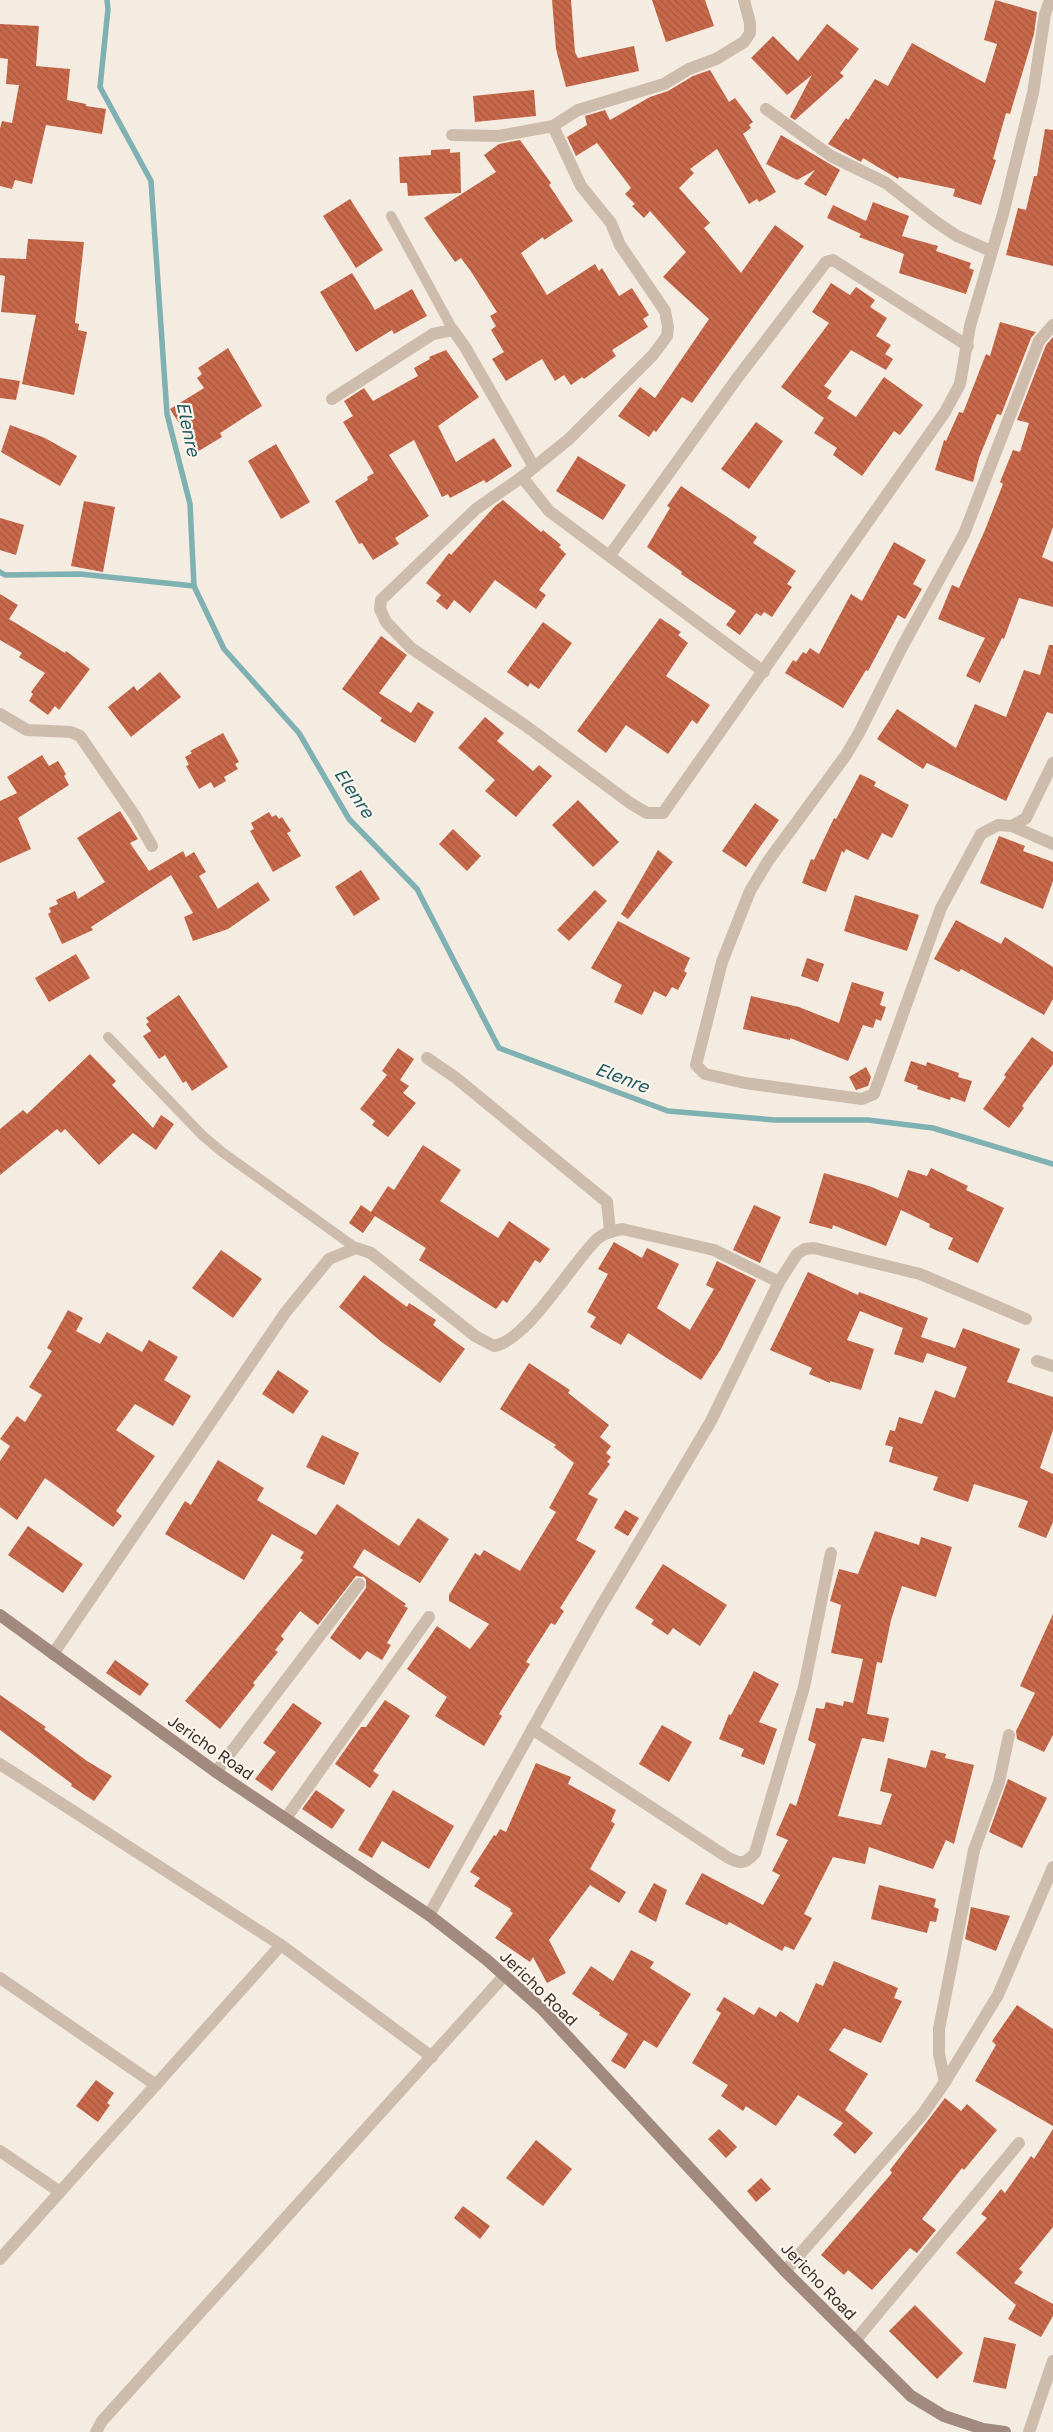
<svg xmlns="http://www.w3.org/2000/svg" width="1053" height="2432" viewBox="0 0 1053 2432" font-family="'Golos Text',sans-serif">
<defs>
<pattern id="building-back-hatch" width="6" height="6" patternUnits="userSpaceOnUse" patternTransform="scale(1.25)"><rect width="6" height="6" fill="#c8694b"/><path d="M-1 5l2 2M0 0l6 6M5-1l2 2" fill="none" stroke="#a4573f"/></pattern>
</defs>
<rect width="100%" height="100%" fill="#f4ebe1"/>
<g fill="none" stroke-linecap="round" stroke-linejoin="round">
<g stroke="#7fb0b2" stroke-width="5.5">
<polyline points="107,0 108,9 100,87 151,181 167,414 190,504 194,586 224,649 299,733 349,819 417,889 499,1048 668,1111 775,1120 868,1120 933,1128 1053,1164"/>
<polyline points="0,572 5,575 80,574 194,586"/>
</g>
</g>
<g fill="url(#building-back-hatch)">
<polygon points="552,0 571,0 575,52 578,58 634,46 639,71 566,87 556,49"/>
<polygon points="652,0 705,0 714,26 666,42"/>
<polygon points="995,0 1037,12 1034,34 1010,114 1006,113 993,159 996,160 981,205 953,196 955,189 899,177 898,179 863,158 861,162 828,144 846,118 848,120 875,79 888,86 912,43 985,83 997,44 984,40"/>
<polygon points="0,24 39,26 36,66 70,69 67,100 86,104 86,106 106,109 102,134 46,125 32,184 15,180 12,189 0,186 0,129 2,121 12,123 19,85 6,84 8,59 0,58"/>
<polygon points="827,24 859,49 840,73 844,76 795,120 790,117 812,75 787,95 751,58 773,36 798,61"/>
<polygon points="710,70 729,102 735,98 753,122 749,125 751,128 743,134 776,192 759,202 757,199 749,204 717,149 690,169 694,173 679,188 710,223 704,228 741,273 775,225 804,246 692,403 682,397 656,432 654,430 649,437 618,416 640,387 655,398 709,319 663,277 686,252 650,211 644,218 632,206 635,204 625,194 631,188 597,143 576,156 567,137 587,125 585,116 605,110 610,120 650,97 668,91 693,76"/>
<polygon points="534,90 536,116 475,122 473,96"/>
<polygon points="1045,129 1053,130 1053,266 1006,255 1018,208 1026,210 1034,176 1037,176"/>
<polygon points="781,135 840,170 826,196 804,184 815,170 797,180 766,164"/>
<polygon points="520,140 551,183 549,185 573,221 544,240 543,237 521,253 547,295 595,264 599,271 602,268 619,296 632,288 649,315 643,319 648,327 612,350 616,356 584,379 582,377 571,385 564,375 555,381 542,359 506,381 492,359 504,352 491,330 496,326 490,316 497,312 470,270 461,258 455,262 424,218 496,172 484,155 499,144"/>
<polygon points="450,149 450,153 460,152 461,193 408,196 407,183 400,183 399,157 431,155 431,150"/>
<polygon points="350,199 383,250 356,268 323,216"/>
<polygon points="873,202 909,216 902,236 938,246 936,251 971,263 969,268 974,270 966,294 899,273 904,254 859,237 861,234 827,218 833,205 866,221"/>
<polygon points="28,239 84,242 75,323 79,324 78,330 87,332 74,395 22,384 36,315 1,312 5,276 0,275 0,258 26,259"/>
<polygon points="352,273 375,310 412,289 427,316 394,334 392,330 356,352 320,292"/>
<polygon points="831,283 850,295 856,287 875,300 870,307 887,318 876,336 891,345 885,354 893,359 886,370 851,350 824,386 832,391 827,398 856,417 884,377 923,405 900,435 894,431 862,476 833,455 837,448 814,433 824,418 781,387 829,323 812,312"/>
<polygon points="1000,322 1036,332 1031,338 1001,415 997,414 992,426 979,458 973,482 935,470 944,440 946,441 959,412 963,413 986,354 990,356"/>
<polygon points="1053,337 1053,527 1042,557 1053,562 1053,607 1019,598 1004,639 1002,638 980,683 966,676 985,638 938,619 952,585 959,588 985,530 1003,484 1000,482 1013,450 1020,452 1029,423 1017,420 1046,345"/>
<polygon points="228,348 262,406 220,433 222,437 197,452 170,409 204,388 197,378 202,374 198,368"/>
<polygon points="446,350 479,397 438,426 456,462 494,438 512,466 486,483 484,480 450,498 448,494 442,497 414,440 389,455 429,516 395,538 399,544 373,560 362,543 359,544 335,501 368,480 367,477 374,473 343,422 353,416 344,401 364,388 373,401 418,376 414,368 430,359 429,357"/>
<polygon points="0,378 20,381 16,400 0,398"/>
<polygon points="756,422 783,441 749,489 721,469"/>
<polygon points="10,425 45,438 77,456 60,486 1,452"/>
<polygon points="276,444 310,502 281,519 248,461"/>
<polygon points="578,456 626,485 603,520 556,491"/>
<polygon points="681,486 757,537 753,543 796,571 787,584 792,587 772,617 764,612 761,616 756,613 740,635 726,625 736,611 681,574 682,572 647,547 670,508 667,506"/>
<polygon points="503,500 541,532 543,530 561,545 559,547 566,554 539,590 546,595 536,609 495,580 470,613 454,600 447,610 436,601 441,595 426,583 449,553 451,555 495,506"/>
<polygon points="84,501 115,507 103,572 71,566"/>
<polygon points="0,518 24,525 16,555 0,550"/>
<polygon points="894,542 926,560 913,584 922,589 905,619 898,615 868,671 866,670 843,708 785,673 793,660 796,662 803,652 806,654 810,648 819,654 851,594 862,601"/>
<polygon points="0,594 18,605 9,619 65,653 66,651 90,669 59,710 55,706 48,715 29,701 33,694 31,692 45,673 19,657 22,653 0,640"/>
<polygon points="660,618 681,632 678,635 688,643 666,676 710,705 697,724 692,720 668,754 626,725 606,753 577,731"/>
<polygon points="543,622 572,643 539,689 530,683 528,687 507,672"/>
<polygon points="381,636 407,655 379,693 411,713 418,702 434,712 415,743 380,721 382,718 342,689"/>
<polygon points="1049,645 1053,645 1053,714 1047,712 1006,801 927,763 923,769 877,739 897,709 956,748 975,704 1006,717 1024,670 1040,675"/>
<polygon points="160,672 181,697 131,737 108,707 134,686 137,691"/>
<polygon points="485,717 504,733 497,741 533,771 539,765 552,776 516,817 485,791 495,780 458,748"/>
<polygon points="223,733 239,762 235,764 238,769 224,777 226,781 214,788 211,782 199,789 186,766 189,765 185,757 192,753 190,751"/>
<polygon points="42,755 49,766 58,761 66,774 64,776 69,785 18,818 31,849 0,863 0,801 17,793 7,777"/>
<polygon points="860,774 876,782 874,786 909,805 892,838 882,833 868,860 846,849 844,853 842,851 826,892 802,883 811,859 814,860 834,818 836,819"/>
<polygon points="578,800 619,842 593,867 552,825"/>
<polygon points="755,803 779,820 746,867 722,851"/>
<polygon points="120,811 138,839 130,843 149,871 183,851 186,857 194,852 206,872 199,876 218,909 258,882 270,900 228,929 193,941 184,917 193,913 171,875 91,927 93,930 62,944 48,914 51,912 49,908 58,904 56,900 75,891 78,899 105,882 77,838"/>
<polygon points="269,812 272,817 276,815 279,819 282,817 291,831 287,833 301,856 273,872 250,831 254,829 251,823"/>
<polygon points="453,829 481,856 467,871 439,844"/>
<polygon points="999,836 1025,846 1023,851 1053,862 1053,881 1043,909 980,883"/>
<polygon points="658,850 673,862 628,919 621,914"/>
<polygon points="361,870 380,899 354,916 335,887"/>
<polygon points="595,890 607,901 569,941 557,930"/>
<polygon points="855,895 919,915 907,951 844,931"/>
<polygon points="956,920 1001,944 1005,937 1053,967 1053,999 1044,1015 961,969 959,972 934,959"/>
<polygon points="618,921 690,958 684,971 687,973 678,990 672,987 666,997 654,991 642,1015 614,1002 622,985 591,968"/>
<polygon points="76,954 90,978 49,1002 35,978"/>
<polygon points="807,958 824,964 818,982 801,976"/>
<polygon points="852,982 884,992 880,1005 886,1007 881,1021 876,1019 873,1028 863,1025 848,1061 790,1038 790,1040 743,1029 751,996 799,1007 839,1023"/>
<polygon points="179,995 228,1067 192,1091 186,1081 183,1083 165,1055 159,1059 143,1036 151,1031 146,1024 149,1022 146,1018"/>
<polygon points="1032,1037 1053,1052 1053,1064 1022,1106 1024,1108 1009,1128 983,1109 1006,1077 1004,1075"/>
<polygon points="398,1048 414,1059 400,1080 409,1086 403,1093 416,1103 388,1137 372,1125 375,1121 360,1109 387,1075 382,1071"/>
<polygon points="90,1054 116,1081 112,1085 153,1128 161,1115 174,1124 156,1150 133,1133 99,1165 65,1129 61,1133 57,1129 0,1175 0,1129 23,1110 27,1114"/>
<polygon points="911,1061 926,1066 927,1062 959,1073 958,1077 972,1081 965,1102 951,1097 950,1100 917,1089 918,1086 904,1081"/>
<polygon points="866,1067 871,1077 868,1086 856,1090 849,1077"/>
<polygon points="423,1145 461,1170 440,1201 498,1238 509,1221 550,1249 540,1263 535,1260 507,1303 503,1300 496,1309 419,1260 426,1248 375,1216 363,1233 349,1223 361,1205 371,1212 388,1186 394,1190"/>
<polygon points="931,1168 968,1186 966,1190 1004,1208 978,1263 948,1249 953,1238 929,1227 930,1224 901,1210 886,1246 833,1225 832,1229 809,1223 824,1173 869,1186 898,1198 908,1170 927,1176"/>
<polygon points="754,1205 781,1217 760,1263 733,1250"/>
<polygon points="614,1242 642,1258 647,1248 679,1264 657,1308 690,1330 714,1289 706,1285 717,1261 756,1280 721,1349 701,1380 628,1333 621,1345 590,1327 596,1317 587,1312 608,1274 598,1269"/>
<polygon points="221,1250 262,1279 233,1318 192,1288"/>
<polygon points="808,1272 858,1295 859,1292 928,1318 921,1337 955,1348 963,1328 1020,1349 1007,1382 1053,1397 1053,1430 1040,1468 1053,1474 1053,1522 1046,1538 1018,1527 1028,1501 974,1484 968,1502 933,1490 938,1477 889,1462 893,1447 885,1445 890,1430 895,1431 899,1417 922,1424 935,1390 955,1398 967,1367 927,1353 923,1363 894,1354 903,1328 860,1311 847,1340 874,1349 861,1390 830,1381 830,1383 809,1374 812,1368 770,1350"/>
<polygon points="364,1275 407,1307 409,1303 436,1320 433,1325 465,1349 440,1383 383,1343 339,1307"/>
<polygon points="68,1310 83,1318 76,1331 100,1344 107,1332 142,1352 149,1340 178,1357 164,1380 191,1396 173,1426 135,1404 116,1430 155,1456 116,1511 122,1516 113,1527 45,1478 17,1520 0,1507 0,1461 10,1446 0,1439 17,1416 25,1422 42,1395 29,1387 52,1351 47,1348"/>
<polygon points="529,1363 570,1390 568,1393 609,1425 600,1437 611,1446 606,1453 611,1457 607,1462 610,1464 588,1494 598,1499 576,1540 596,1551 560,1608 564,1611 555,1625 551,1623 526,1662 530,1664 499,1714 502,1716 484,1746 435,1716 447,1697 407,1669 437,1626 470,1649 489,1624 449,1601 449,1595 475,1553 480,1556 484,1550 520,1571 556,1512 549,1508 574,1463 554,1447 556,1445 500,1409"/>
<polygon points="278,1370 309,1391 293,1414 262,1394"/>
<polygon points="322,1435 359,1453 344,1485 306,1467"/>
<polygon points="218,1460 264,1488 257,1500 316,1535 337,1504 399,1546 418,1518 449,1539 420,1583 364,1549 353,1567 406,1604 404,1606 408,1608 387,1643 391,1645 382,1660 367,1651 360,1660 330,1638 366,1588 366,1580 364,1577 356,1576 318,1625 300,1611 281,1636 284,1639 275,1650 278,1652 253,1683 255,1685 220,1729 185,1701 303,1560 300,1558 304,1552 272,1534 244,1580 165,1534 185,1501 191,1505"/>
<polygon points="625,1510 639,1518 628,1536 614,1528"/>
<polygon points="28,1526 83,1564 63,1593 8,1555"/>
<polygon points="875,1531 919,1545 921,1537 952,1547 936,1597 902,1586 891,1620 882,1663 877,1662 867,1714 889,1718 884,1742 862,1738 838,1816 881,1825 892,1794 880,1791 888,1758 926,1768 931,1750 946,1754 945,1758 974,1765 954,1844 946,1840 933,1869 869,1847 865,1864 833,1857 804,1914 812,1918 794,1950 785,1946 782,1951 729,1922 727,1925 685,1904 702,1873 763,1905 780,1875 772,1871 788,1840 776,1835 790,1803 796,1806 816,1744 808,1740 816,1708 824,1709 826,1702 843,1706 844,1701 853,1703 863,1659 831,1653 841,1605 830,1601 839,1569 858,1574"/>
<polygon points="663,1564 727,1605 700,1646 673,1628 668,1635 651,1624 654,1620 635,1608"/>
<polygon points="1053,1614 1053,1735 1044,1752 1017,1739 1016,1731 1035,1693 1020,1686"/>
<polygon points="115,1660 149,1684 140,1696 106,1673"/>
<polygon points="754,1671 779,1684 759,1722 777,1729 764,1765 741,1756 744,1749 719,1739 729,1714 731,1715"/>
<polygon points="0,1695 46,1727 44,1729 87,1761 112,1776 94,1801 71,1786 72,1784 0,1730"/>
<polygon points="385,1700 410,1716 373,1771 379,1775 370,1788 335,1764 361,1727 366,1727"/>
<polygon points="293,1703 322,1723 272,1791 255,1779 276,1752 263,1743"/>
<polygon points="662,1725 692,1742 669,1782 639,1764"/>
<polygon points="536,1763 571,1777 568,1784 616,1810 611,1821 615,1824 590,1869 626,1892 619,1903 590,1885 549,1940 566,1973 547,1983 533,1957 530,1962 495,1938 513,1913 510,1911 511,1909 474,1886 480,1878 470,1872 494,1835 496,1836 500,1829 506,1832"/>
<polygon points="1008,1779 1047,1798 1022,1848 989,1832"/>
<polygon points="316,1790 345,1810 332,1829 302,1809"/>
<polygon points="393,1790 454,1826 429,1869 382,1841 372,1858 358,1850"/>
<polygon points="654,1883 667,1890 656,1922 638,1912"/>
<polygon points="879,1885 936,1899 934,1907 939,1909 936,1922 930,1921 927,1933 871,1919"/>
<polygon points="971,1907 1010,1916 996,1951 965,1939"/>
<polygon points="631,1950 654,1962 650,1968 691,1994 657,2048 644,2040 625,2069 611,2061 628,2034 599,2015 600,2013 572,1994 591,1966 613,1981"/>
<polygon points="834,1961 898,1988 894,1998 902,2001 881,2043 844,2028 829,2050 868,2074 845,2110 873,2133 855,2154 833,2135 843,2123 798,2095 776,2126 746,2106 743,2111 721,2096 728,2085 692,2063 721,2013 716,2010 724,1997 754,2015 759,2007 776,2017 780,2011 798,2023 816,1983 823,1986"/>
<polygon points="1017,2005 1053,2029 1053,2126 975,2081 996,2045 992,2041"/>
<polygon points="96,2080 114,2093 107,2103 110,2105 98,2122 76,2106"/>
<polygon points="945,2098 961,2111 967,2104 997,2130 964,2170 962,2168 922,2219 936,2230 917,2253 910,2248 872,2290 848,2270 844,2275 821,2255 892,2173 890,2170"/>
<polygon points="719,2129 737,2147 726,2158 708,2139"/>
<polygon points="1053,2129 1053,2227 1019,2269 1023,2272 1014,2283 1053,2304 1053,2316 1041,2337 1008,2319 1016,2305 956,2253 987,2218 981,2214 1001,2189 1005,2193 1031,2156 1034,2159"/>
<polygon points="536,2140 572,2169 543,2206 506,2178"/>
<polygon points="761,2178 771,2189 756,2202 747,2191"/>
<polygon points="463,2206 490,2226 480,2239 454,2218"/>
<polygon points="915,2305 963,2353 937,2379 889,2331"/>
<polygon points="984,2337 1016,2344 1006,2389 973,2382"/>
</g>
<g fill="none" stroke-linecap="round" stroke-linejoin="round">
<g stroke="#cdbbac" stroke-width="10">
<polyline points="391,216 453,330"/>
<polyline points="108,1037 202,1135 222,1152 356,1248"/>
</g>
<g stroke="#cdbbac" stroke-width="12">
<polyline points="766,109 831,156 886,183 936,222 957,236 991,251"/>
<polyline points="553,126 581,186 611,223 620,245 665,311 668,327 667,336 653,355 569,439 522,477 476,509 381,600 380,609 386,622 411,648 526,726 630,803 647,813 663,813 945,412 960,384 970,326 1003,214 1033,93 1045,14 1050,0"/>
<polyline points="452,135 499,136 553,126 578,110 664,84 689,69 716,59 744,42 750,33 750,23 744,0"/>
<polyline points="1053,325 1039,341 964,534 902,647 859,733 846,755 768,861 750,891 722,962 696,1065 705,1074 745,1083 862,1099 874,1094 941,908 981,834 998,825 1012,826 1053,844"/>
<polyline points="332,399 433,334 453,330 465,347 534,467"/>
<polyline points="522,477 549,511 764,672"/>
<polyline points="610,555 738,377 826,262 833,260 968,346"/>
<polyline points="0,714 27,730 71,732 80,736 135,816 152,846"/>
<polyline points="1012,826 1026,818 1053,763"/>
<polyline points="427,1058 456,1078 607,1202 610,1231"/>
<polyline points="1037,1361 1053,1366"/>
<path d="M 53,1654 L 285,1313 L 329,1259 L 356,1248 L 371,1253 L 475,1336 L 494,1346 C 528,1340 572,1263 597,1239 C 604,1233 613,1231 622,1229 L 714,1250 L 779,1282"/>
<path d="M 532,1729 L 727,1857 C 740,1864 744,1865 755,1853 L 804,1687 L 831,1553"/>
<polyline points="0,1764 281,1945"/>
<polyline points="216,1772 359,1584"/>
<polyline points="286,1818 429,1617"/>
<polyline points="429,1915 594,1618 711,1421 779,1282 797,1254 805,1249 814,1248 920,1274 1026,1319"/>
<polyline points="0,1978 156,2085"/>
<polyline points="945,2082 939,2054 939,2029 974,1850 999,1782 1009,1735"/>
<polyline points="0,2151 60,2192"/>
<polyline points="0,2259 281,1945 432,2057"/>
<polyline points="785,2271 922,2115 945,2082 998,1995 1053,1867"/>
<polyline points="855,2341 1019,2143"/>
<polyline points="96,2432 102,2421 504,1976"/>
<polyline points="1029,2432 1053,2361"/>
</g>
<polyline stroke="#a18a7d" stroke-width="12" points="0,1615 216,1772 429,1915 487,1960 542,2009 785,2271 911,2396 944,2416 983,2429 1005,2432"/>
</g>
<g text-anchor="middle" stroke-width="4.5" stroke-linejoin="round" paint-order="stroke">
<g font-size="16" fill="#3b302b" stroke="#fbf5ee">
<text transform="translate(211 1747) rotate(35)" y="6">Jericho Road</text>
<text transform="translate(539 1988) rotate(44)" y="6">Jericho Road</text>
<text transform="translate(819 2281) rotate(46)" y="6">Jericho Road</text>
</g>
<g font-size="18" font-style="italic" fill="#1f5a5e" stroke="#fbf5ee">
<text transform="translate(188 429) rotate(78)" y="6">Elenre</text>
<text transform="translate(354 793) rotate(56)" y="6">Elenre</text>
<text transform="translate(622 1078) rotate(21)" y="6">Elenre</text>
</g>
</g>
</svg>
